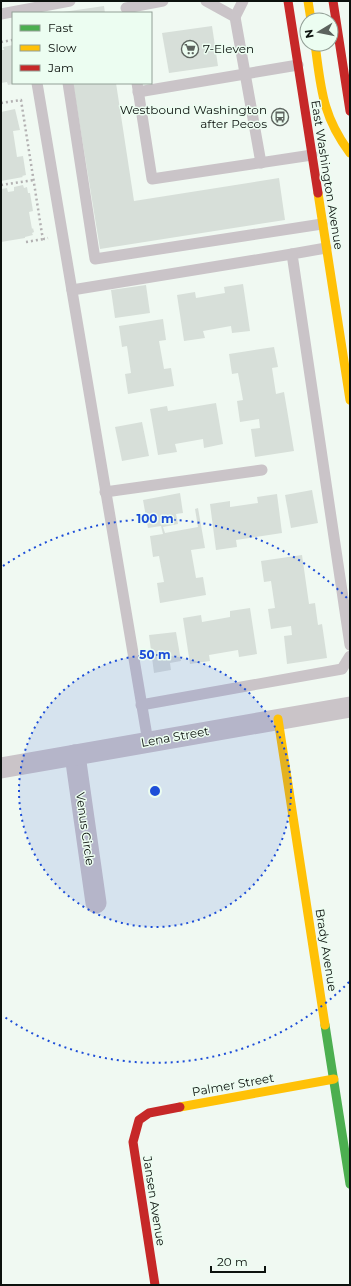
<svg xmlns="http://www.w3.org/2000/svg" width="351" height="1286" viewBox="0 0 351 1286" font-family="Montserrat,sans-serif">
<rect width="100%" height="100%" fill="#f0f9f2"/>
<g fill="#d7dfd9">
<polygon points="104,6 105,13 63,13 63,12"/>
<polygon points="212,26 218,66 169,73 162,33"/>
<polygon points="13,45 13,84 8,85 7,82 1,83 1,50 4,50 3,47"/>
<polygon points="73,83 116,83 134,201 279,178 285,220 100,249"/>
<polygon points="15,109 20,130 13,131 17,157 23,156 26,175 22,176 23,177 1,181 1,112"/>
<polygon points="23,185 24,188 27,187 28,193 30,193 33,211 29,212 32,229 33,228 34,232 32,233 33,235 25,237 25,238 1,242 1,189 7,188 8,192 14,191 14,187"/>
<polygon points="243,284 250,331 232,333 231,326 203,331 205,338 184,341 177,295 195,292 196,298 225,293 224,287"/>
<polygon points="146,285 150,313 115,318 111,290"/>
<polygon points="163,319 166,340 159,341 164,369 171,368 174,386 128,394 125,374 131,373 127,346 122,347 119,326"/>
<polygon points="274,347 278,367 272,368 276,394 284,392 294,451 255,457 251,429 260,428 259,419 240,422 237,401 243,400 238,373 232,374 229,354"/>
<polygon points="216,403 223,444 204,448 203,439 175,444 177,452 158,455 150,409 167,406 168,411"/>
<polygon points="142,422 149,456 122,461 115,427"/>
<polygon points="312,490 318,523 291,528 285,495"/>
<polygon points="180,493 183,513 176,514 178,524 163,527 165,533 198,527 195,509 198,508 205,548 191,550 196,578 203,577 206,595 160,603 157,583 164,582 159,556 153,557 150,536 163,534 161,526 148,528 143,500"/>
<polygon points="277,494 282,533 236,540 237,547 216,550 210,504 230,501 230,507 258,503 257,497"/>
<polygon points="302,555 309,604 315,603 318,625 322,624 327,658 287,664 284,636 292,635 291,626 271,629 268,609 275,608 271,581 264,582 261,561"/>
<polygon points="250,608 257,654 239,657 238,650 209,655 210,661 190,664 183,618 201,615 202,622 230,617 230,611"/>
<polygon points="176,632 181,661 170,663 171,670 154,673 149,635"/>
</g>
<g fill="none" stroke-linecap="round" stroke-linejoin="round">
<g stroke="#b3b1b2" stroke-width="2.5" stroke-dasharray="2 3" stroke-linecap="butt">
<polyline points="1,42 13,40"/>
<polyline points="1,103 21,100 42,234 44,239 48,238"/>
<polyline points="1,185 34,180"/>
<polyline points="26,242 44,239"/>
</g>
<g stroke="#cac4c8" stroke-width="11">
<polyline points="206,1 235,17 261,163"/>
<polyline points="126,8 163,1"/>
<polyline points="1,14 70,1"/>
<polyline points="235,17 243,1"/>
<polyline points="37,83 148,742"/>
<polyline points="68,83 95,259 322,224"/>
<polyline points="137,83 152,179 312,155"/>
<polyline points="138,92 298,65"/>
<polyline points="326,248 292,254 350,645"/>
<polyline points="72,290 292,254"/>
<polyline points="105,492 262,470"/>
<polyline points="141,705 342,669 350,656"/>
</g>
<g stroke="#cac4c8" stroke-width="21">
<polyline points="75,755 96,903"/>
<polyline points="1,768 350,707"/>
</g>
<polyline stroke="#4caf50" stroke-width="9" points="325,1025 350,1184"/>
<g stroke="#ffc107" stroke-width="9">
<polyline points="308,1 311,20"/>
<path d="M 315,44 C 321,88 322,116 350,153"/>
<polyline points="318,193 350,400"/>
<polyline points="278,719 325,1025"/>
<polyline points="180,1107 334,1079"/>
</g>
<g stroke="#c62828" stroke-width="9">
<polyline points="288,1 318,193"/>
<polyline points="333,1 350,111"/>
<polyline points="155,1285 133,1142 139,1120 149,1113 180,1107"/>
</g>
</g>
<circle cx="155" cy="791" r="136" fill="#1d4ed8" fill-opacity=".12"/>
<g fill="none" stroke="#1d4ed8" stroke-width="2" stroke-dasharray="2 4">
<circle cx="155" cy="791" r="136"/>
<path d="M349 982A272 272 0 0 1 3 1016M3 566A272 272 0 0 1 349 600"/>
</g>
<defs>
<g id="supermarket-ring" transform="scale(0.9)"><circle r="9.5" fill="#ecfdf1" stroke="#5c635e" stroke-width="1.5"/><path d="M-6-5.5h2.5l.6 2H6L4.5 2H-2.5L-4.4-4H-6ZM-1.5 3.2a1.3 1.3 0 1 0 .1 0ZM3 3.2a1.3 1.3 0 1 0 .1 0Z" fill="#5c635e"/></g>
<g id="bus-ring" transform="scale(0.9)"><circle r="9.5" fill="#ecfdf1" stroke="#5c635e" stroke-width="1.5"/><path d="M-5-6H5V4H4V6H2V4H-2V6H-4V4H-5ZM-3.5-4V0h7V-4ZM-3.5 1.2v1.5H-2V1.2ZM2 1.2v1.5H3.5V1.2Z" fill="#5c635e"/></g>
</defs>
<g fill-rule="evenodd">
<use href="#supermarket-ring" x="190" y="49"/>
<use href="#bus-ring" x="280" y="117"/>
</g>
<g text-anchor="middle" stroke-width="3" stroke-linejoin="round" paint-order="stroke">
<g font-size="12" fill="#0c120e" stroke="#ecfdf1" text-anchor="start">
<text x="203" y="53">7-Eleven</text>
<text x="267" y="114" text-anchor="end">Westbound Washington<tspan x="267" dy="14">after Pecos</tspan></text>
</g>
<g font-size="12" fill="#0c120e" stroke="#ecfdf1">
<text transform="translate(327 175) rotate(81)" y="4">East Washington Avenue</text>
<text transform="translate(175 737) rotate(-10)" y="4">Lena Street</text>
<text transform="translate(85 829) rotate(82)" y="4">Venus Circle</text>
<text transform="translate(326 950) rotate(81)" y="4">Brady Avenue</text>
<text transform="translate(233 1085) rotate(-10)" y="4">Palmer Street</text>
<text transform="translate(154 1201) rotate(81)" y="4">Jansen Avenue</text>
</g>
</g>
<circle cx="155" cy="791" r="6" fill="#1d4ed8" stroke="#ecfdf1" stroke-width="2"/>
<g font-size="12" text-anchor="middle" font-weight="bold" fill="#1d4ed8" stroke="#ecfdf1" stroke-width="3" stroke-linejoin="round" paint-order="stroke">
<text x="155" y="523">100 m</text>
<text x="155" y="659">50 m</text>
</g>
<rect width="351" height="1286" fill="none" stroke="#0c120e" stroke-width="4"/>
<rect x="12" y="12" width="140" height="72" fill="#ecfdf1" stroke="#929f96"/>
<rect x="20" y="25" width="20" height="6" fill="#4caf50" stroke="#929f96"/>
<text x="48" y="32" font-size="12" fill="#0c120e">Fast</text>
<rect x="20" y="45" width="20" height="6" fill="#ffc107" stroke="#929f96"/>
<text x="48" y="52" font-size="12" fill="#0c120e">Slow</text>
<rect x="20" y="65" width="20" height="6" fill="#c62828" stroke="#929f96"/>
<text x="48" y="72" font-size="12" fill="#0c120e">Jam</text>
<g transform="translate(319 32) rotate(260)"><circle r="19" fill="#ecfdf1" stroke="#929f96"/>
<path d="M0-3L7 15L0 10L-7 15Z" fill="#5c635e"/>
<text y="-6" font-size="11" font-weight="bold" text-anchor="middle" fill="#0c120e">N</text>
</g>
<path d="M211 1266v6h54v-6" fill="none" stroke="#0c120e" stroke-width="2"/>
<text x="217" y="1266" font-size="12" fill="#0c120e" stroke="#ecfdf1" stroke-width="3" paint-order="stroke">20 m</text>
</svg>
